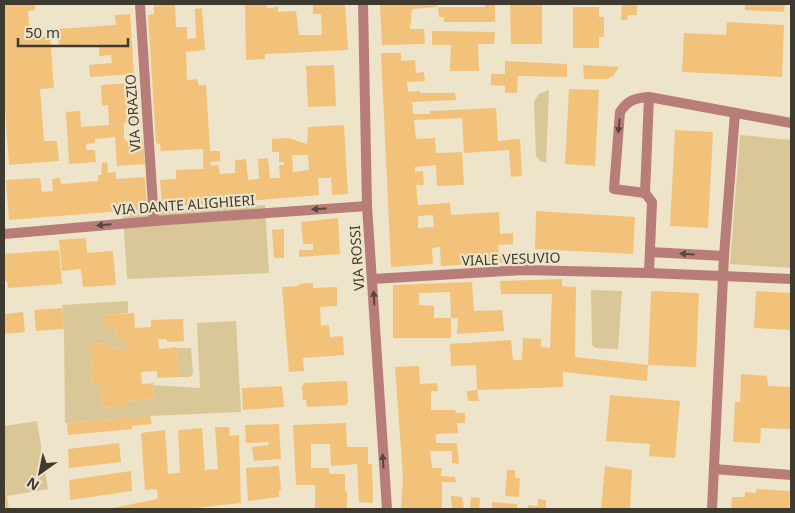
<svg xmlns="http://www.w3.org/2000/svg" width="795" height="513" viewBox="0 0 795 513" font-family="'Noto Sans',sans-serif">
<rect width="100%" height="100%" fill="#eee4c9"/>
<g fill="#d9c797">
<polygon points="549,90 546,163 540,161 536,156 534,102 539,94"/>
<polygon points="740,135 791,140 791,268 730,264"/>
<polygon points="265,205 269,273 127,279 123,213"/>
<polygon points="591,290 622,291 618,349 595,348 592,345"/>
<polygon points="128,301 128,313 104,315 105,327 116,327 117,341 128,341 128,348 107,349 107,343 90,344 93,386 101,385 102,408 128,406 128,401 154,399 153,385 200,388 197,323 236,321 241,412 150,416 65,423 64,329 62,305"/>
<polygon points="177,348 191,348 193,374 190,377 179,377"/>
<polygon points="37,421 48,489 7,496 4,477 4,426"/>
</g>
<g fill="#f2c27a" fill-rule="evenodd">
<polygon points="4,4 35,4 35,10 28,11 30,38 50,36 54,88 40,89 44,141 57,141 59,161 9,165 4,95"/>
<path d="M 154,4 L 175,4 L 176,27 L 187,27 L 187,39 L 196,38 L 195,9 L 202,8 L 205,50 L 186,52 L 187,80 L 197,79 L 199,86 L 206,85 L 210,151 L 220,151 L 220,161 L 210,162 L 211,166 L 218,165 L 220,174 L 235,173 L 235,160 L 246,159 L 248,180 L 259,179 L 258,159 L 268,158 L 270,178 L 280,178 L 279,165 L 284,165 L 284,162 L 279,162 L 279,152 L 272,152 L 272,139 L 288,138 L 307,144 L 308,127 L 344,125 L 348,194 L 332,195 L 331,178 L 318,178 L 319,195 L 162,208 L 160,180 L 176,179 L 176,170 L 203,169 L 203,149 L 161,151 L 160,144 L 156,143 L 148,15 L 154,14 ZM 292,155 L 308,155 L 309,170 L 293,172 Z"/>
<polygon points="245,4 266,4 267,8 278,7 278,12 296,11 299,35 322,35 321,14 313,14 313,4 345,4 348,50 265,54 265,59 246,60"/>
<polygon points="380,4 436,4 437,7 412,9 410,29 424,29 425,44 382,45"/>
<polygon points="485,4 495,4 495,22 444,22 444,17 439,17 438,7 485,7"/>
<polygon points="510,4 542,4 542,44 511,44"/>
<polygon points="622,4 637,4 637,15 628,15 627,20 621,20"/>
<polygon points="745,4 785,4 784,12 745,10"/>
<polygon points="573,7 599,7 599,17 604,17 604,37 599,37 599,48 573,48"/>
<polygon points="130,14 134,74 90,77 89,65 112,63 111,55 99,56 99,44 59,46 58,29 116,25 115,15"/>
<polygon points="727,22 784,25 782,77 682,72 684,33 726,35"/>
<polygon points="432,31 495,32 494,44 478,44 479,71 450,71 451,45 432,45"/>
<path d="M 381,53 L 401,53 L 401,61 L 415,60 L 416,73 L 424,72 L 425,81 L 407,82 L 408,92 L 420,91 L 420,93 L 455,93 L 456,100 L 412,102 L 413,114 L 430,114 L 430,111 L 496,108 L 498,141 L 520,139 L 522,176 L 511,177 L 509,150 L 464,153 L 462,118 L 414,120 L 416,139 L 435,138 L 436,153 L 462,152 L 464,185 L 437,186 L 436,165 L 415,167 L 415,172 L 423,171 L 424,185 L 416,185 L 418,205 L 450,203 L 451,215 L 499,212 L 500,234 L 513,233 L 513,244 L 498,245 L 499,255 L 514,254 L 514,262 L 441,266 L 440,247 L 432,248 L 433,264 L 391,267 ZM 433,215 L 434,227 L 418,228 L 418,216 Z"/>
<polygon points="505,61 567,64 567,77 518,76 517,93 505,93 505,86 491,85 491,74 505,74"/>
<polygon points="334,65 336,106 308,107 306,66"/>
<polygon points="583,65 619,67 613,76 607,79 584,79"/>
<polygon points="133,83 135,122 124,123 124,138 126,141 143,140 145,164 117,166 115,137 95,139 95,143 86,144 86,150 95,150 96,162 69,164 66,112 80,111 81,127 109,125 108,105 102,106 101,85"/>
<polygon points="569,89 599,90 595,166 565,164"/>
<polygon points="675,130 713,132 708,228 670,226"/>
<polygon points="107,162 108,173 116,172 116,179 145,177 147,209 9,220 6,180 40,178 42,192 53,191 52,179 60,178 61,184 98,181 98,175 101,175 102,163"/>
<polygon points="536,211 635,217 633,254 535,249"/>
<polygon points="338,218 340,254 299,257 299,250 313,250 313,244 303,244 301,222"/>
<polygon points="284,229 284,258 274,258 272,230"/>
<polygon points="86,238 87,253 113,251 116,285 83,287 81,269 62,271 59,240"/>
<polygon points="59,250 62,284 8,288 7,281 4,282 4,254"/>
<polygon points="562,279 562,286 576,287 575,357 648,365 651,291 699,293 696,367 648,365 647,381 563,372 563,387 477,390 476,365 451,366 450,344 511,340 513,360 522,360 523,338 541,339 541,347 550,348 552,294 501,294 500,281"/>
<polygon points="472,282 474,311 502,310 504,331 457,334 458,318 451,318 450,292 419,293 419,305 434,306 434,318 451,318 451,338 393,338 393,285"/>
<polygon points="313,283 313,288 337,287 337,306 320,307 321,326 329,325 330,337 343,336 344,355 303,358 304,371 289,372 282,287 299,286 299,284"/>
<polygon points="756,291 791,293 791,330 754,328"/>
<polygon points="62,308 64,329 36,331 34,310"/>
<polygon points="23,312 25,332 4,334 4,314"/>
<polygon points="134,313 135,328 151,327 151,320 183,319 184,341 167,342 167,339 158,339 159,349 177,347 179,377 157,378 157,371 141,372 142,384 153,383 154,399 128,401 128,406 102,408 101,385 93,386 90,344 107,343 107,349 128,348 128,341 117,341 116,327 104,328 104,315"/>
<polygon points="419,366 420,384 437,383 438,391 431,391 431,410 455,410 456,413 465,413 465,423 457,423 458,433 436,434 436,443 457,443 459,464 452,463 452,451 430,451 432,468 442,468 441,476 455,477 456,482 442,482 442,509 401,509 403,478 395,367"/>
<polygon points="741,374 767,376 768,386 791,387 791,429 761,428 760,443 733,442 735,402 740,402"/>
<polygon points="347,381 348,403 346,403 347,405 307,407 306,400 303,400 302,385 304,385 303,383"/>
<polygon points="282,386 284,407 243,410 242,388"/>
<polygon points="477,390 479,401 468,401 467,391"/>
<polygon points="610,395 680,401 675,458 649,456 650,444 606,441"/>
<polygon points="150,416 152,424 132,426 132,429 68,435 67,423"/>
<polygon points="346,423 347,447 368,447 368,464 372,464 373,503 359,502 357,464 331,466 330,444 311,444 311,468 329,468 330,474 345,474 345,492 347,491 347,509 315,509 315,485 296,485 293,425"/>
<polygon points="279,424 281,459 254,461 252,447 269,445 268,442 246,443 245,425"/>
<polygon points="215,427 229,427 230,436 239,435 241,503 187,509 107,509 158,499 157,489 145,490 141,433 165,430 168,474 180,473 178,430 202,428 205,470 218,469"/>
<polygon points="119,443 121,462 69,468 68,449"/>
<polygon points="279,466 281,490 279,490 279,497 248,501 246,468"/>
<polygon points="605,466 632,470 630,509 601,509"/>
<polygon points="507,470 515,470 515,478 520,478 519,497 505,496"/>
<polygon points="131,471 132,491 70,500 69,480"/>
<polygon points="4,485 5,485 9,509 4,509"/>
<polygon points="756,489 790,491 789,509 731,509 732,497 745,497 745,492 756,493"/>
<polygon points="451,496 462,497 464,509 452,509"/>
<polygon points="471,497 480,498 479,509 470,509"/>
<polygon points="538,499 546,500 546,509 528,509 528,505 538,506"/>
<polygon points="492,502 517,504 517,509 492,509"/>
</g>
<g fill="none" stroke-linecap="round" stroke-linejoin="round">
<g stroke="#b87d78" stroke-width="10">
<polyline points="140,4 154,221"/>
<polyline points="645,193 649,97"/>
<polyline points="650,252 724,256"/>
<path d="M 649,273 L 652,202 L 645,193 L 614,189 L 620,112 C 628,100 635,98 649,97 L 791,123"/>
<polyline points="373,279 523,270 649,273 791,279"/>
<polyline points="714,469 791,475"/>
<polyline points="712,509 724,256 735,113"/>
</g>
<g stroke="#b87d78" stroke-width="10">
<polyline points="363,4 367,206 387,509"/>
<polyline points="4,234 154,221 367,206"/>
</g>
</g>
<defs><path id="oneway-solid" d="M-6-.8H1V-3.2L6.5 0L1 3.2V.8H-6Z" transform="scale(1.25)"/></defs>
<g fill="#56473e">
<use href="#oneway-solid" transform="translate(619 126) rotate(95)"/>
<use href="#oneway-solid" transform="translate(319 209) rotate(176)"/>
<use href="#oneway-solid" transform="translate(104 225) rotate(175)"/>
<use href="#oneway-solid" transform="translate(687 254) rotate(-177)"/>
<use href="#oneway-solid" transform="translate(374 298) rotate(-93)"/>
<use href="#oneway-solid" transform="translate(383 461) rotate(-94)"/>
</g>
<g text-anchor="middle" stroke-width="4.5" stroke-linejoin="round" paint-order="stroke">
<g font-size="14" fill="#3e3a30" stroke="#eee4c9">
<text transform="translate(133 113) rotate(-94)" y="5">VIA ORAZIO</text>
<text transform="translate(184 205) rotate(-4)" y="5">VIA DANTE ALIGHIERI</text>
<text transform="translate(357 258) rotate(-94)" y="5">VIA ROSSI</text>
<text transform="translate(511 259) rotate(-2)" y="5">VIALE VESUVIO</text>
</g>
</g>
<rect width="795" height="513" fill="none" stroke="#3e3a30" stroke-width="10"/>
<g transform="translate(40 473) rotate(213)" stroke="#eee4c9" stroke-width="4" paint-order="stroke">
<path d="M0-4L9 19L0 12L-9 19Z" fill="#3e3a30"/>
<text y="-8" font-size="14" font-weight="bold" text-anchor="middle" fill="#3e3a30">N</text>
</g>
<path d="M18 38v8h110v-8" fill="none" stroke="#3e3a30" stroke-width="2.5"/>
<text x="25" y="38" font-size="15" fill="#3e3a30" stroke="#eee4c9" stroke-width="4" paint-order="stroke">50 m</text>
</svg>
